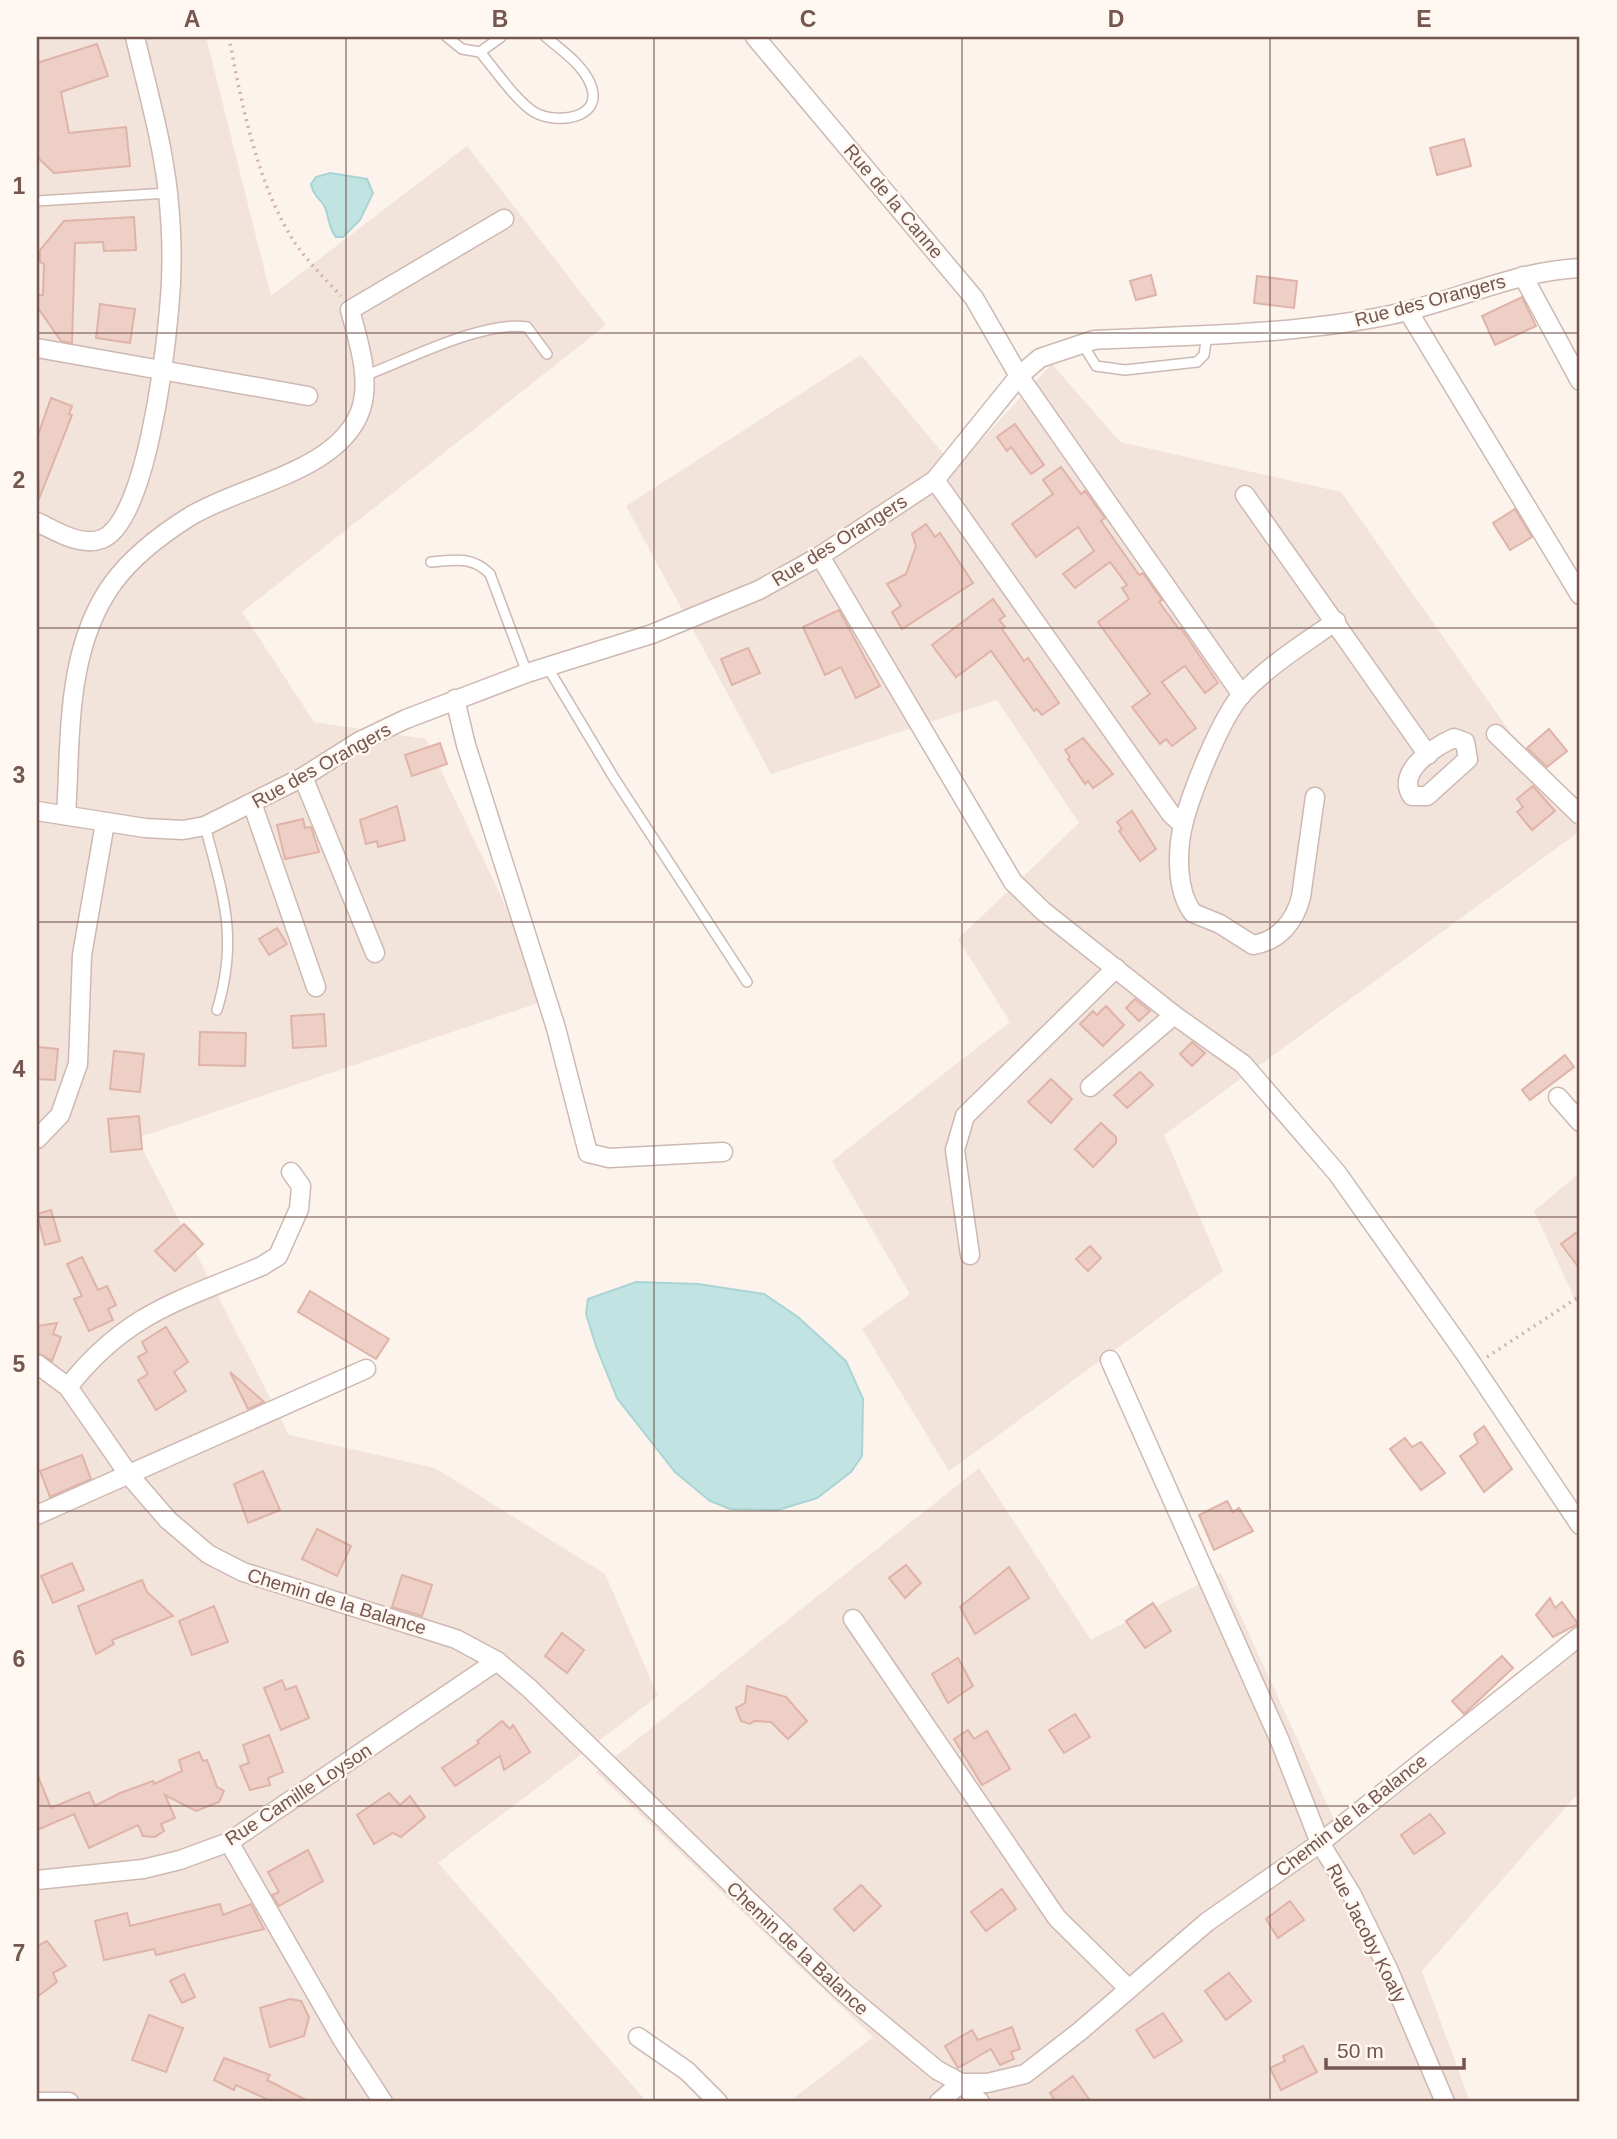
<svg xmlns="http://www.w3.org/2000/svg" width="1617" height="2139" viewBox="0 0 1617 2139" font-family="Arial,sans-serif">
<rect width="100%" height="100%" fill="#fbf3ec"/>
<g fill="#f2e3db">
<polygon points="37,37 206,37 271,296 467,146 606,325 242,612 314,722 426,739 550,999 137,1138 289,1435 435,1468 605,1574 658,1696 438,1863 647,2102 37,2102"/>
<polygon points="861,355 955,468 1052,364 1120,442 1341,492 1580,831 1164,1135 1223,1271 949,1471 862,1329 910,1294 832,1161 1010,1022 958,939 1079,823 997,700 771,774 626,506"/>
<polygon points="1580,1173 1580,1310 1534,1211"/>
<polygon points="979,1468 1091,1640 1221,1573 1343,1839 1580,1650 1580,1791 1422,1971 1470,2102 789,2102 873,2037 596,1772"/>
</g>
<g fill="#c1e4e3" stroke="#a9d4d4" stroke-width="2">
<path d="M 330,173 L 367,179 L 373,193 L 360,220 L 343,237 L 336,237 C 327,227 330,214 323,204 C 317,196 313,194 311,184 L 316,177 Z"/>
<polygon points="636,1282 698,1284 764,1294 798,1317 846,1361 863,1399 862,1456 851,1472 817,1498 778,1510 730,1509 710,1501 675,1472 617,1398 596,1346 586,1314 588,1299"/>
</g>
<g fill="#eecfc6" stroke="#dfb3a8" stroke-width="2">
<polygon points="97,44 108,76 61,92 69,133 126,127 130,166 54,173 37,157 37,63"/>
<polygon points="1464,139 1471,166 1437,175 1430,148"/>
<polygon points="134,217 136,250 104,251 103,242 75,243 72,343 61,341 38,308 38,295 43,295 44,264 40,262 40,250 64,221"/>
<polygon points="1151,275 1156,295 1136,300 1130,281"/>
<polygon points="1257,276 1297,281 1294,308 1254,303"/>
<polygon points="1522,297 1536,326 1495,345 1482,316"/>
<polygon points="100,304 135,309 130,343 96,338"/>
<polygon points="51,398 72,406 69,414 72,415 39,499 37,438"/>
<polygon points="1015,424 1044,465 1031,474 1011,447 1007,451 997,437"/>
<polygon points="1061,467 1081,494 1085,491 1105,518 1101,521 1139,575 1143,573 1162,600 1159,602 1179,629 1181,628 1218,683 1205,693 1185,666 1162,682 1196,728 1172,746 1166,739 1160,744 1132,707 1150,694 1098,622 1129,599 1122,588 1127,585 1110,562 1075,588 1063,574 1094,551 1078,527 1036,557 1012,524 1053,494 1043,480"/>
<polygon points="1515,509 1532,537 1510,550 1493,523"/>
<polygon points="926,524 935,537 940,533 973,583 902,629 892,612 901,606 887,584 906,574 916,546 912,534"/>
<polygon points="993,599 1005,616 999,620 1005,627 1002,629 1024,661 1028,658 1059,703 1042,715 1037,709 1034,711 991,651 956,677 932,645"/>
<polygon points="839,610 880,686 856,698 841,667 825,675 803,627"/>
<polygon points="748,648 760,673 732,685 721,659"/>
<polygon points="1549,729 1567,751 1547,767 1527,748"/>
<polygon points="1083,738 1113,774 1093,788 1088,781 1085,784 1068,759 1070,757 1065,750"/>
<polygon points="440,743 447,764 412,776 405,755"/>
<polygon points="1533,786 1555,811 1532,830 1517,812 1523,807 1517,799"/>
<polygon points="397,806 405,840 378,847 377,841 366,844 360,820"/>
<polygon points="1132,811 1156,849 1140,861 1119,831 1122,829 1117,822"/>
<polygon points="303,819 305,828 311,827 319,852 285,859 277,825"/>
<polygon points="277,928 287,944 269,955 259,939"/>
<polygon points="1135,999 1150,1011 1139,1021 1126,1008"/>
<polygon points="1106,1006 1124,1025 1103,1046 1080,1024 1093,1011 1097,1015"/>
<polygon points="324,1014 326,1046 293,1048 291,1016"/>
<polygon points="200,1032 246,1033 245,1066 199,1065"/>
<polygon points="1192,1042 1205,1053 1192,1066 1180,1054"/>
<polygon points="37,1047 58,1049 55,1080 37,1079"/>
<polygon points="114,1051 144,1054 140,1092 110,1089"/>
<polygon points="1565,1055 1574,1067 1530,1100 1522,1090"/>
<polygon points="1140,1072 1153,1085 1127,1108 1114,1095"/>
<polygon points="1051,1079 1072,1099 1051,1123 1028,1102"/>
<polygon points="139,1116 142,1149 111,1152 108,1119"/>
<polygon points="1101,1123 1116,1137 1116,1143 1093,1167 1075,1149"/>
<polygon points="51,1210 60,1241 45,1245 37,1214"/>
<polygon points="184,1224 203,1244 175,1271 155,1251"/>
<polygon points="1580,1230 1580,1269 1561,1244"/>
<polygon points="1090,1246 1101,1258 1088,1271 1076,1259"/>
<polygon points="82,1257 98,1290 107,1286 116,1305 108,1309 113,1320 89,1331 74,1299 82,1296 67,1264"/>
<polygon points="310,1291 389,1339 376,1359 298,1312"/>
<polygon points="57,1323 53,1334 61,1337 52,1361 37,1353 37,1326"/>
<polygon points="166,1327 188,1362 174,1372 186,1391 156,1410 138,1380 148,1374 138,1357 147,1352 142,1342"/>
<polygon points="230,1372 264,1402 248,1409"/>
<polygon points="1484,1426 1512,1469 1484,1492 1460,1456 1478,1443 1474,1434"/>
<polygon points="1405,1438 1412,1447 1421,1442 1445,1473 1421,1490 1390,1449"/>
<polygon points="82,1455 91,1479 50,1497 40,1471"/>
<polygon points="263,1471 280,1510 248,1523 234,1484"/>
<polygon points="1227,1501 1233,1512 1239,1508 1253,1531 1214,1550 1199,1515"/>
<polygon points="317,1529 351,1546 337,1576 302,1559"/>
<polygon points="72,1563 84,1590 53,1603 41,1576"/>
<polygon points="906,1565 921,1583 905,1598 889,1578"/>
<polygon points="1009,1567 1029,1598 975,1634 960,1607"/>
<polygon points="402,1575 432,1585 422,1616 392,1607"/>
<polygon points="142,1580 147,1592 173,1616 112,1640 114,1644 96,1654 78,1606"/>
<polygon points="1550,1598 1555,1608 1562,1602 1578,1624 1553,1637 1536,1615"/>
<polygon points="1153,1603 1171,1631 1145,1648 1126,1621"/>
<polygon points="214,1606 228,1642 192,1655 179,1621"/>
<polygon points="562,1633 584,1650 567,1673 545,1656"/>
<polygon points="1502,1656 1513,1668 1464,1714 1452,1701"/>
<polygon points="958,1658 973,1686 948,1703 932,1674"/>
<polygon points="282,1680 286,1690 296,1686 309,1718 281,1730 264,1688"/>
<polygon points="747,1686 786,1697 807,1721 788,1739 771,1722 754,1721 750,1724 741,1721 736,1708 745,1703"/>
<polygon points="1075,1714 1090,1737 1064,1753 1049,1730"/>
<polygon points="502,1721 510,1729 513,1725 530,1752 504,1770 500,1756 455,1786 442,1768 479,1743 477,1741"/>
<polygon points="968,1730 974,1739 987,1731 1010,1769 982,1785 954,1739"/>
<polygon points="269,1735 283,1772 268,1778 270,1785 250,1790 240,1766 249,1763 243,1745"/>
<polygon points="199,1752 203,1761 207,1760 217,1787 224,1791 219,1802 196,1811 165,1795 175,1818 161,1824 164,1831 155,1837 143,1836 138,1825 89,1848 74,1814 37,1830 37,1774 51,1808 89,1792 95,1806 120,1793 153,1781 154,1784 182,1771 179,1760"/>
<polygon points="389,1793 400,1805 410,1796 425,1817 401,1837 393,1833 374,1844 357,1815"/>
<polygon points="1430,1814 1445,1833 1414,1854 1401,1835"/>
<polygon points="308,1850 323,1881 279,1906 272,1895 279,1892 268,1872"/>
<polygon points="861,1885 881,1906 854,1931 834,1909"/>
<polygon points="1002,1889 1016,1909 986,1931 971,1912"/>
<polygon points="1290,1901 1304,1920 1278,1938 1266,1919"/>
<polygon points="220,1904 223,1915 251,1904 264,1929 156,1955 154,1949 104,1960 95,1921 127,1913 130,1926"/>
<polygon points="47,1941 66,1966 53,1973 57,1982 37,1997 37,1946"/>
<polygon points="1229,1973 1251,2001 1226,2020 1205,1991"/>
<polygon points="184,1974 195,1997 182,2003 170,1981"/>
<polygon points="290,1999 301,2001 309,2017 304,2036 270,2047 260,2008"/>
<polygon points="1163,2013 1182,2041 1154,2058 1136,2030"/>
<polygon points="149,2015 183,2028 166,2072 132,2060"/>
<polygon points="1012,2027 1020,2049 1011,2052 1014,2059 1000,2065 991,2049 958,2068 945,2046 972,2030 978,2040"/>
<polygon points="1303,2046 1317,2072 1281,2090 1270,2068 1285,2061 1283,2056"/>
<polygon points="224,2058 270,2075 267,2080 310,2102 273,2102 236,2085 234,2090 214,2080"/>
<polygon points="1073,2076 1091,2102 1056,2102 1050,2093"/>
</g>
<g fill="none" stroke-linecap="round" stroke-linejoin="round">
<g stroke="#cdb9b2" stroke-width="12">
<g id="service">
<polyline points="447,37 462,49 480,52 501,37"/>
<path d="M 480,52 C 494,68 516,101 534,112 C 556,125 606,119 590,83 C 582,64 561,50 546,37"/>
<polyline points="37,201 168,193"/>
<polyline points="1082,343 1096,366 1125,370 1197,362 1204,355 1207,335"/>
<path d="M 364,376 C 407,360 484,320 527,327 L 547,354"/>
<path d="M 431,562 C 456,560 472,556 490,574 L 527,673"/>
<polyline points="548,668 614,778 747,982"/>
<path d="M 205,826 C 223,896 239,937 217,1010"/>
</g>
</g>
<g stroke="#cdb9b2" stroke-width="21">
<g id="minor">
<polyline points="755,37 974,298 1019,376 1242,695"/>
<polyline points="1523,276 1580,381"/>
<polyline points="1408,311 1580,595"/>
<polyline points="37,348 308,396"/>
<polyline points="935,480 1171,814 1183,825"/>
<polyline points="1245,495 1428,755"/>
<path d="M 37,522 C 56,531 80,547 102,539 C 146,522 165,356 169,310 C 173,272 172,231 168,193 C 162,140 147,88 135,37"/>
<polyline points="820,556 1013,882 1043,911 1174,1015 1243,1064 1337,1173 1466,1355 1580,1525"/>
<polyline points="455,699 466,745 556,1028 588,1153 609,1158 723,1152"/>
<polyline points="1496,734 1580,815"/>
<path d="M 1454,738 L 1465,742 L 1468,759 L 1427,796 L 1412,796 C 1395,772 1434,747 1454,738 Z"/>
<polyline points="303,777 375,953"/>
<path d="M 1315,797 L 1301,897 C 1295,921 1279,941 1253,945 L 1220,924 L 1193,913 C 1176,891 1177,852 1183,825 C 1191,793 1221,717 1243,693 C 1269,665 1305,643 1336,621"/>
<polyline points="252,803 316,987"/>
<path d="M 37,811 L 145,828 L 183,830 L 205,826 L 303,777 L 360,741 L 406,719 L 527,673 L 652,634 L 759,590 L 820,556 L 935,480 L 1019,376 L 1040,358 L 1094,340 C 1192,335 1293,335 1390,315 C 1454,302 1514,271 1580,268"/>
<path d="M 66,815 C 71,738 65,649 113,583 C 132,557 162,534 189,517 C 240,485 340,472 361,409 C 371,378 358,340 350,310 L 504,219"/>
<polyline points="1090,1087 1174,1015"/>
<polyline points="1558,1097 1580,1122"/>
<polyline points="37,1139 60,1115 78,1064 82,955 105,823"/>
<polyline points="970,1255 955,1150 965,1116 1116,968"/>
<polyline points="1110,1360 1280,1741 1320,1843 1352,1895 1389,1971 1445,2102"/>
<polyline points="37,1364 68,1387 129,1475 168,1520 208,1554 243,1572 456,1639 497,1661 529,1688 841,1990 937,2070 961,2083 987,2083 1025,2074 1079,2032 1207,1922 1320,1843 1580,1636"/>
<path d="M 68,1387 C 126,1313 179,1301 262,1266 L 278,1256 L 299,1209 L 301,1186 L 291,1172"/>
<polyline points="37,1515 366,1369"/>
<polyline points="853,1619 1057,1918 1129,1989"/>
<polyline points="229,1842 342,2039 383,2102"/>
<polyline points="37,1880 143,1869 180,1860 229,1842 497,1661"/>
<polyline points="638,2037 687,2071 718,2102"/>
<polyline points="37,2102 69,2102"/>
<polyline points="939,2102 961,2083 980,2102"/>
</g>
</g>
<g stroke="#d3b2a8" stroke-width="3.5" stroke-dasharray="2 5" stroke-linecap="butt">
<path d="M 229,37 C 241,102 258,187 295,243 C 309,263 325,279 341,296"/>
<polyline points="1487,1357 1580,1296"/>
</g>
<use href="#service" stroke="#fff" stroke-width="9"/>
<use href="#minor" stroke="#fff" stroke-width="18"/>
</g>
<path fill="none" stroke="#755750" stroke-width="2" stroke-opacity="0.55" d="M 346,37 L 346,2102M 654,37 L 654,2102M 962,37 L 962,2102M 1270,37 L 1270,2102M 37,333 L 1580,333M 37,628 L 1580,628M 37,922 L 1580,922M 37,1217 L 1580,1217M 37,1511 L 1580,1511M 37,1806 L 1580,1806"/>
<g text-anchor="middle" stroke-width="5" stroke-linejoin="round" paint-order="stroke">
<g font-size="19" fill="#755750" stroke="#fef7f2">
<text transform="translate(894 201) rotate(50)" y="7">Rue de la Canne</text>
<text transform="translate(1430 300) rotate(-15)" y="7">Rue des Orangers</text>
<text transform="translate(839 540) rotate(-32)" y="7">Rue des Orangers</text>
<text transform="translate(321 765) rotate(-29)" y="7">Rue des Orangers</text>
<text transform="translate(337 1601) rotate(17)" y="7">Chemin de la Balance</text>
<text transform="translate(298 1794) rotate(-33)" y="7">Rue Camille Loyson</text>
<text transform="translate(1351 1815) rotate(-38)" y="7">Chemin de la Balance</text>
<text transform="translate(1367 1933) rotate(63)" y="7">Rue Jacoby Koaly</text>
<text transform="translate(798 1948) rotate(43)" y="7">Chemin de la Balance</text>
</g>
</g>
<rect width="1617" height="2139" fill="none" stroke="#fef7f2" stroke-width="77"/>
<path d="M1326 2058v10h138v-10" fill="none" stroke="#755750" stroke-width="3.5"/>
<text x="1337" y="2058" font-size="21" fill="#755750" stroke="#fef7f2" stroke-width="5" paint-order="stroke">50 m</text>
<rect x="38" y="38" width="1540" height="2062" fill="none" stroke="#755750" stroke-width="2.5"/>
<g font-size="23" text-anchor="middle" font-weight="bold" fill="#755750">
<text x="192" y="27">A</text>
<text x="500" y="27">B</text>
<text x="808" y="27">C</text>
<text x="1116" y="27">D</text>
<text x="1424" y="27">E</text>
<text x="19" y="194">1</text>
<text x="19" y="488">2</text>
<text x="19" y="783">3</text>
<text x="19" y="1077">4</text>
<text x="19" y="1372">5</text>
<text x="19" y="1667">6</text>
<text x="19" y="1961">7</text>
</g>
</svg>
